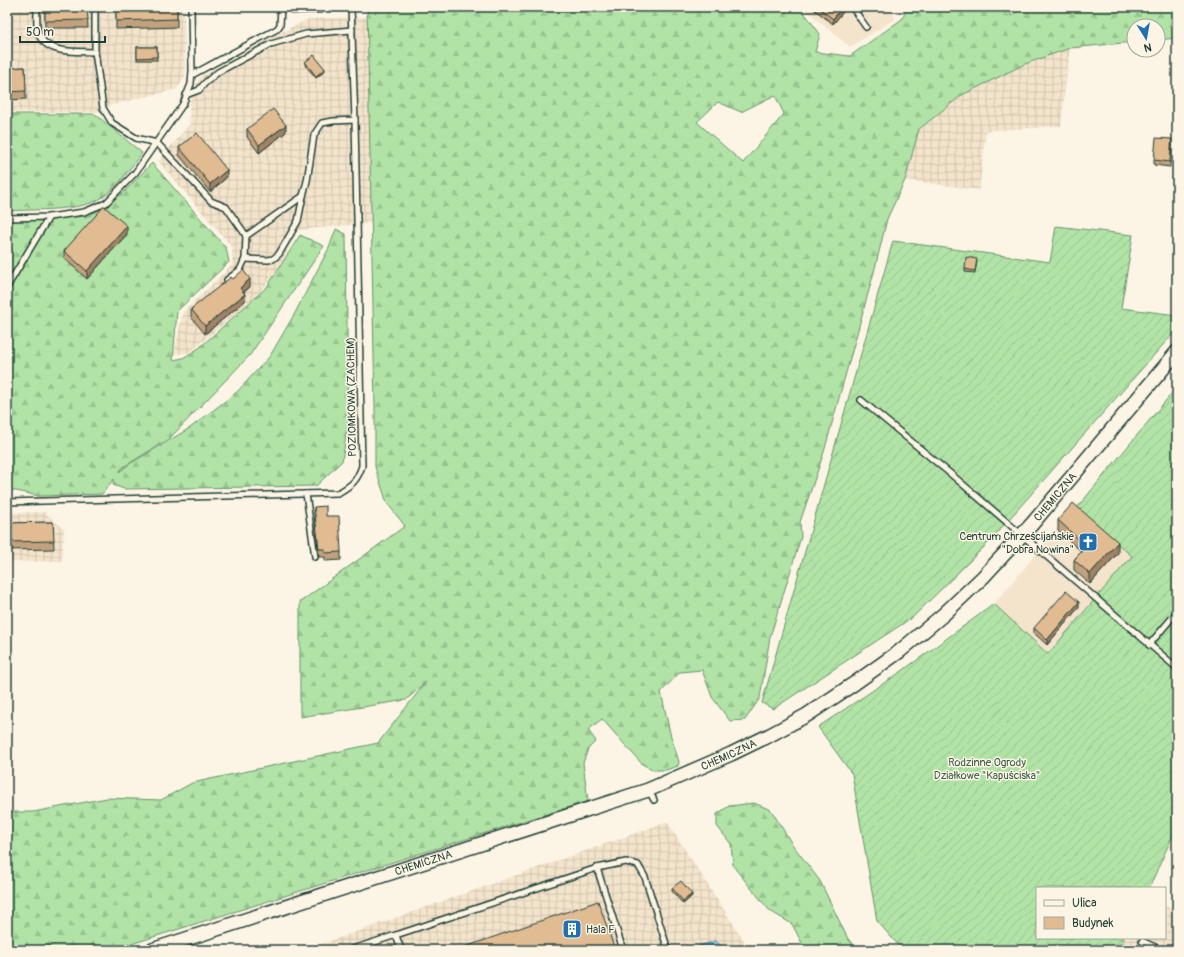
<svg xmlns="http://www.w3.org/2000/svg" width="1184" height="957" viewBox="0 0 1184 957" font-family="Pangolin,sans-serif">
<defs>
<pattern id="industrial-grid" width="8" height="8" patternUnits="userSpaceOnUse"><rect width="8" height="8" fill="#f4e4cc"/><path d="M0 4h8M4 0v8" fill="none" stroke="#d1c4b0"/></pattern>
<pattern id="forest-firs" width="22" height="20" patternUnits="userSpaceOnUse"><rect width="22" height="20" fill="#b0e3a5"/><path d="M5 1l3.5 6h-7zM16 11l3.5 6h-7z" fill="#97c48f"/></pattern>
<pattern id="garden-furrows" width="10" height="10" patternUnits="userSpaceOnUse"><rect width="10" height="10" fill="#b0e3a5"/><path d="M-1 1l2-2M0 10L10 0M9 11l2-2" fill="none" stroke="#97c48f"/></pattern>
<pattern id="water-waves" width="16" height="10" patternUnits="userSpaceOnUse"><rect width="16" height="10" fill="#89caea"/><path d="M0 5q4-4 8 0t8 0" fill="none" stroke="#6fa5be"/></pattern>
</defs>
<rect width="100%" height="100%" fill="#fcf5e5"/>
<filter id="ink" filterUnits="userSpaceOnUse"><feTurbulence type="fractalNoise" baseFrequency=".025" numOctaves="2"/><feDisplacementMap in="SourceGraphic" scale="8" xChannelSelector="R" yChannelSelector="G"/><feConvolveMatrix kernelMatrix="1 2 1 2 8 2 1 2 1" color-interpolation-filters="sRGB"/></filter>
<g filter="url(#ink)">
<g fill="#f4e4cc">
<polygon points="802,7 893,7 895,19 850,47"/>
<polygon points="1075,508 1132,556 1048,654 994,604"/>
</g>
<g fill="url(#industrial-grid)">
<polygon points="7,7 184,7 185,77 177,89 111,105 97,112 7,112"/>
<polygon points="374,17 371,223 298,230 280,266 259,294 189,353 174,354 183,312 232,265 232,247 158,161 190,124 189,104 199,78 274,36 306,20 326,18"/>
<polygon points="1070,48 1061,126 986,131 979,190 905,180 919,129 962,95 1025,64"/>
<polygon points="44,512 64,529 62,561 7,562 7,513"/>
<polygon points="667,822 750,950 305,950"/>
<polygon points="1165,906 1177,911 1177,950 1118,950 1124,938 1165,938"/>
</g>
<g fill="url(#forest-firs)" stroke="#68906c" fill-rule="evenodd">
<path d="M 367,7 L 800,7 L 820,34 L 815,52 L 850,56 L 902,19 L 908,7 L 1010,7 L 1011,16 L 1025,7 L 1177,7 L 1177,38 L 1158,40 L 1158,26 L 1134,26 L 1134,42 L 1070,48 L 1025,64 L 962,95 L 919,129 L 905,180 L 887,219 L 874,272 L 824,452 L 800,522 L 801,537 L 770,637 L 760,698 L 745,720 L 730,721 L 712,697 L 702,670 L 680,672 L 661,692 L 670,733 L 679,762 L 678,766 L 666,770 L 654,770 L 642,764 L 602,719 L 588,730 L 596,741 L 588,749 L 583,763 L 588,801 L 112,950 L 7,950 L 7,812 L 33,812 L 107,798 L 161,800 L 192,783 L 378,743 L 426,682 L 406,700 L 300,717 L 300,602 L 405,526 L 387,503 L 375,467 L 375,407 ZM 775,95 L 784,114 L 743,163 L 697,122 L 718,102 L 741,112 Z"/>
<path d="M 7,114 L 95,114 L 142,153 C 130,168 119,186 103,197 C 82,212 33,209 7,211 Z"/>
<polygon points="152,163 226,248 229,262 177,311 173,360 183,358 199,348 267,287 300,235 324,246 250,355 170,438 122,468 119,472 131,463 190,428 237,392 270,356 295,313 329,248 336,229 346,234 348,423 342,461 316,486 124,489 113,485 114,479 102,494 39,496 7,489 7,221 89,216 122,194"/>
<polygon points="754,803 771,810 792,844 820,881 848,939 858,950 808,950 804,947 792,924 770,911 737,871 733,865 731,844 717,826 717,814 729,806"/>
</g>
<g fill="url(#garden-furrows)" stroke="#68906c">
<polygon points="1056,226 1133,235 1121,308 1177,315 1177,329 988,543 913,617 773,709 762,703 893,241 1050,262"/>
<polygon points="1177,387 1177,826 1149,888 1037,888 1037,938 1124,938 1118,950 905,950 899,946 877,921 852,774 818,727 902,671 994,604 1048,654 1132,556 1076,509"/>
</g>
<polygon fill="url(#water-waves)" stroke="#5f92a1" points="716,941 726,950 699,950 698,946"/>
<g fill="none" stroke-linecap="round" stroke-linejoin="round">
<g stroke="#1f3d34" stroke-width="8">
<g id="service">
<path d="M 37,7 C 37,14 36,25 38,32 C 45,55 76,51 95,52"/>
<polyline points="95,7 95,52 103,108 112,123 136,138 157,143 211,201 226,207 243,231 246,236 245,259 240,270 227,280"/>
<polyline points="852,7 866,27"/>
<polyline points="192,75 277,29 280,25 281,7"/>
<polyline points="186,95 199,90 205,83 218,72 271,44 306,34 352,30"/>
<polyline points="7,218 49,217 84,212 106,203 135,173 183,104 191,84 192,71 191,7"/>
<polyline points="246,236 303,196 307,181 314,135 322,123 333,121 355,120"/>
<polyline points="245,259 268,260 273,259 279,254 298,221 303,196"/>
<polyline points="7,287 49,217"/>
<polyline points="861,400 952,475 1177,668"/>
<polyline points="306,494 315,557"/>
<path d="M 7,502 L 338,493 C 352,485 357,481 362,466 L 355,120 L 351,7"/>
<polyline points="1149,645 1177,612"/>
<polyline points="649,791 654,800"/>
<polyline points="597,868 626,862 638,865 645,877 668,950"/>
<polyline points="396,935 597,868 623,950"/>
<polyline points="1142,941 1161,950"/>
<polyline points="350,950 396,935 401,950"/>
</g>
</g>
<g stroke="#1f3d34" stroke-width="16">
<g id="tertiary">
<path id="s1" d="M 152,950 L 648,790 L 731,754 L 770,735 L 807,715 L 855,683 L 900,651 L 944,614 L 983,577 L 1032,524 L 1177,352"/>
</g>
</g>
<use href="#service" stroke="#fcf5e5" stroke-width="5"/>
<use href="#tertiary" stroke="#fcf5e5" stroke-width="13"/>
</g>
<g fill="#c2a17e" stroke="#1f3d34">
<polygon points="45,7 87,7 88,28 45,28"/>
<polygon points="116,7 177,7 177,27 116,29"/>
<polygon points="291,7 323,7 323,13 291,14"/>
<polygon points="811,7 843,7 843,12 833,24"/>
<rect x="137" y="47" width="20" height="13"/>
<polygon points="305,62 325,71 316,78 305,65"/>
<polygon points="25,67 26,99 7,100 7,68"/>
<polygon points="247,129 286,132 259,153 247,137"/>
<polygon points="1172,144 1170,167 1154,165 1154,160"/>
<polygon points="179,147 227,177 210,192 179,155"/>
<polygon points="1177,194 1177,212 1174,212"/>
<polygon points="127,234 87,279 64,258 64,251"/>
<polygon points="977,261 975,273 965,272 965,269"/>
<polygon points="233,279 250,287 244,292 245,301 205,334 191,317 191,309"/>
<polygon points="314,507 326,516 341,552 341,560 325,561 325,557 319,557 314,514"/>
<polygon points="1058,520 1118,553 1090,584 1074,570 1074,560 1081,551 1058,531"/>
<polygon points="53,522 54,549 7,550 7,523"/>
<polygon points="1079,607 1047,645 1034,633 1034,628"/>
<polygon points="672,888 692,896 683,904 672,891"/>
</g>
<g fill="#9e8366" stroke="#1f3d34">
<polygon points="843,7 843,12 833,24 833,19"/>
<polygon points="325,69 325,71 316,78 316,76"/>
<polygon points="286,125 286,132 259,153 259,145"/>
<polygon points="227,170 227,177 210,192 210,184"/>
<polygon points="127,226 127,234 87,279 87,271"/>
<polygon points="250,279 250,287 240,295 240,288"/>
<polygon points="245,294 245,301 205,334 205,326"/>
<polygon points="1118,542 1118,553 1090,584 1090,574"/>
<polygon points="1079,602 1079,607 1047,645 1047,640"/>
<polygon points="692,894 692,896 683,904 683,901"/>
</g>
<g fill="#e1bb92" stroke="#1f3d34">
<polygon points="45,7 87,7 88,20 45,21"/>
<polygon points="116,7 177,7 177,19 116,21"/>
<polygon points="818,7 842,7 833,19"/>
<polygon points="137,47 157,47 157,57 137,58"/>
<polygon points="314,55 325,69 316,76 305,62"/>
<polygon points="25,67 26,91 7,92 7,68"/>
<polygon points="273,109 286,125 259,145 247,129"/>
<polygon points="197,133 227,170 210,184 179,147"/>
<polygon points="1156,138 1172,139 1170,162 1154,160"/>
<polygon points="1176,194 1177,194 1177,210 1174,209"/>
<polygon points="104,206 127,226 87,271 64,251"/>
<polygon points="966,257 977,259 975,271 965,269"/>
<polygon points="243,270 250,279 240,288 245,294 205,326 191,309 231,277 233,279"/>
<polygon points="1073,503 1118,542 1090,574 1074,560 1086,546 1058,520"/>
<polygon points="326,506 326,516 339,516 341,552 325,553 325,549 319,549 314,507"/>
<polygon points="53,522 54,541 7,542 7,523"/>
<polygon points="1066,591 1079,602 1047,640 1034,628"/>
<polygon points="681,881 692,894 683,901 672,888"/>
<polygon points="598,901 615,950 456,950"/>
</g>
</g>
<defs>
<g id="church-square" transform="scale(1)"><rect x="-9" y="-9" width="18" height="18" rx="4" fill="#1f6fb2" stroke="#fcf5e5"/><path d="M-1.2-6h2.4v3.5h3.3v2.4h-3.3V6h-2.4V-.1h-3.3v-2.4h3.3Z" fill="#fff"/></g>
<g id="building-square" transform="scale(1)"><rect x="-9" y="-9" width="18" height="18" rx="4" fill="#1f6fb2" stroke="#fcf5e5"/><path d="M-4-6H4V6H1V3H-1V6H-4ZM-2.5-4.3h1.7v1.8h-1.7ZM.8-4.3h1.7v1.8H.8ZM-2.5-1h1.7V.8h-1.7ZM.8-1h1.7V.8H.8Z" fill="#fff"/></g>
</defs>
<g fill-rule="evenodd">
<use href="#church-square" x="1088" y="542"/>
<use href="#building-square" x="572" y="929"/>
</g>
<g text-anchor="middle" stroke-width="3" stroke-linejoin="round" paint-order="stroke">
<g font-size="11" fill="#1f3d34" stroke="#fcf5e5">
<text transform="translate(351 397) rotate(-91)" y="4">POZIOMKOWA (ZACHEM)</text>
<text dy="4" stroke="none"><textPath href="#s1" startOffset="1029">CHEMICZNA</textPath></text>
<text dy="4" stroke="none"><textPath href="#s1" startOffset="609">CHEMICZNA</textPath></text>
<text dy="4" stroke="none"><textPath href="#s1" startOffset="285">CHEMICZNA</textPath></text>
</g>
<g font-size="11" fill="#1f3d34" stroke="#fcf5e5" text-anchor="end">
<text x="1074" y="540">Centrum Chrześcijańskie<tspan x="1074" dy="13">"Dobra Nowina"</tspan></text>
<text x="586" y="933" text-anchor="start">Hala F</text>
</g>
<g font-size="11" fill="#3c5e4b" stroke="#fcf5e5">
<text x="987" y="766">Rodzinne Ogrody<tspan x="987" dy="13">Działkowe "Kapuściska"</tspan></text>
</g>
</g>
<rect width="1184" height="957" fill="none" stroke="#fcf5e5" stroke-width="24"/>
<rect x="12" y="12" width="1160" height="933" fill="none" stroke="#1f3d34" stroke-width="1.5" filter="url(#ink)"/>
<rect x="1036" y="887" width="130" height="52" fill="#fcf5e5" stroke="#a4ab9e"/>
<rect x="1044" y="900" width="20" height="6" fill="#fcf5e5" stroke="#a4ab9e"/>
<text x="1072" y="907" font-size="12" fill="#1f3d34">Ulica</text>
<rect x="1044" y="917" width="20" height="12" fill="#e1bb92" stroke="#a4ab9e"/>
<text x="1072" y="927" font-size="12" fill="#1f3d34">Budynek</text>
<g transform="translate(1146 38) rotate(169)"><circle r="19" fill="#fcf5e5" stroke="#a4ab9e"/>
<path d="M0-3L7 15L0 10L-7 15Z" fill="#1f6fb2"/>
<text y="-6" font-size="11" font-weight="bold" text-anchor="middle" fill="#1f3d34">N</text>
</g>
<path d="M20 36v6h85v-6" fill="none" stroke="#1f3d34" stroke-width="2"/>
<text x="26" y="36" font-size="12" fill="#1f3d34" stroke="#fcf5e5" stroke-width="3" paint-order="stroke">50 m</text>
</svg>
